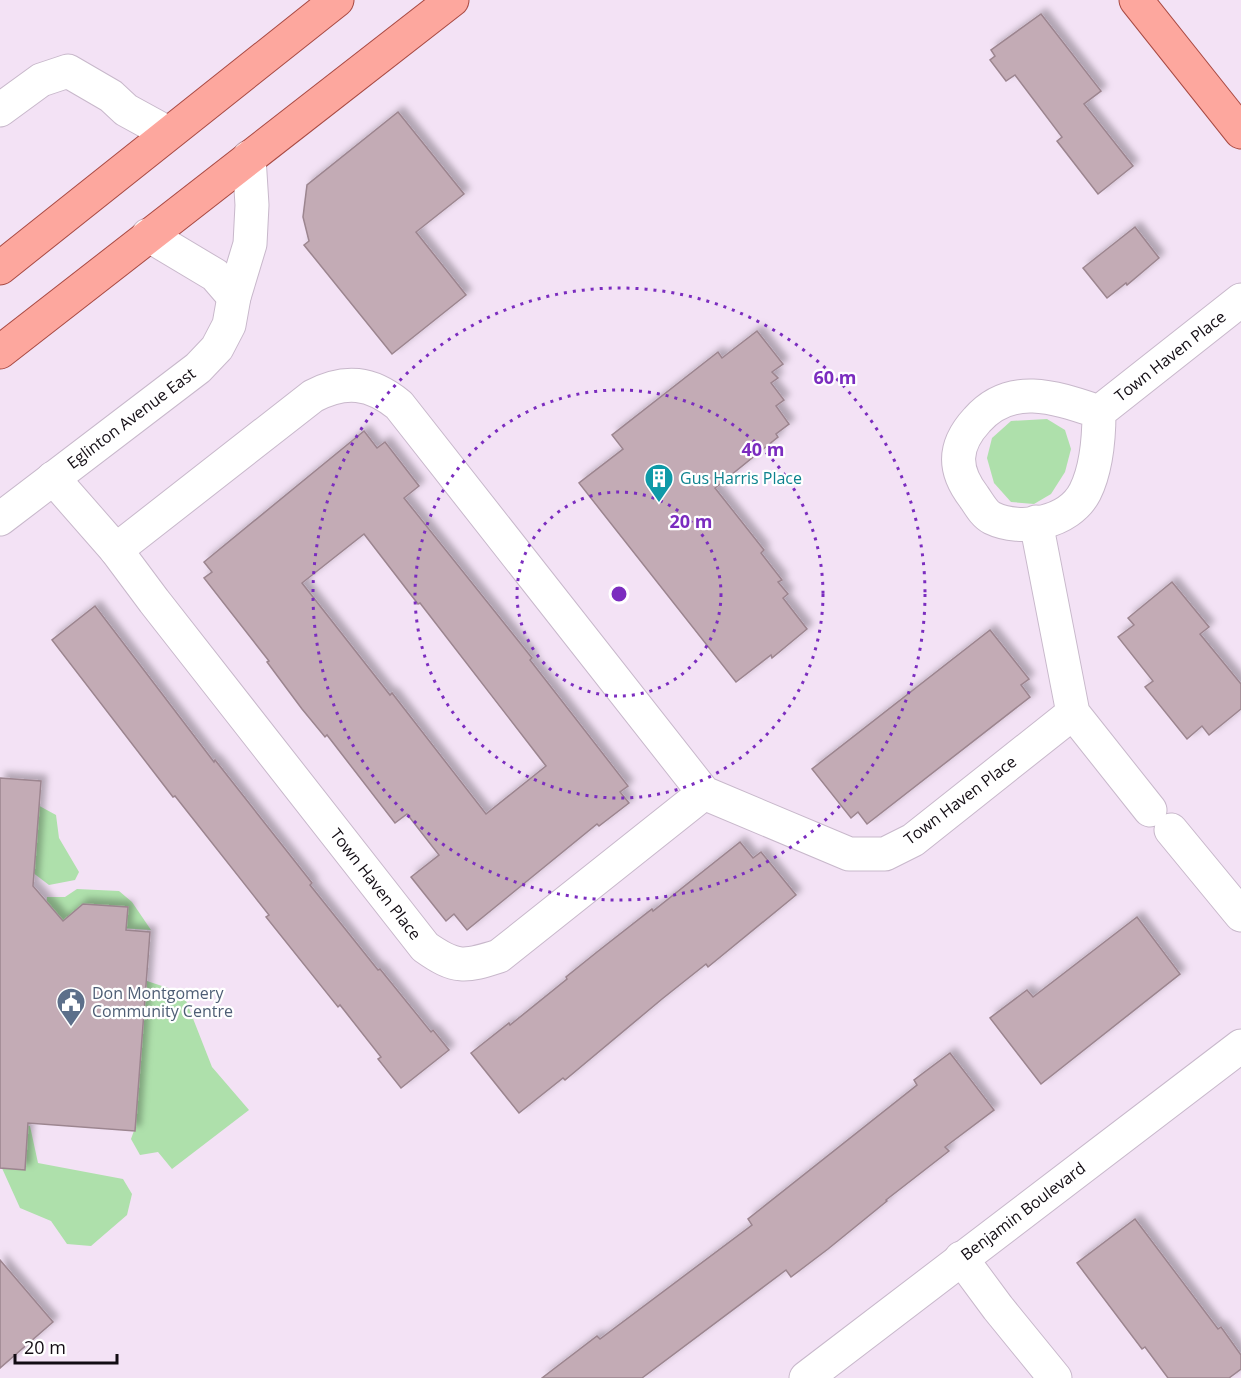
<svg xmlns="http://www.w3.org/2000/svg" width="1241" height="1378" viewBox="0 0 1241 1378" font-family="'Open Sans',sans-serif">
<defs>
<filter id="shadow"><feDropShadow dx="5.5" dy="-5.5" stdDeviation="3" flood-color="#0004"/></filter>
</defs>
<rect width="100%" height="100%" fill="#f3e2f5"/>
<g fill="#aee0ab">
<polygon points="1047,419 1065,430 1071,449 1065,472 1051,494 1034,504 1011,502 994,483 987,458 992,438 1011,421"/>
<polygon points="34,803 56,815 59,838 79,872 75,880 49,885 28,869"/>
<polygon points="77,889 119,891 132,902 151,930 45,923 47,897 65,897"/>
<polygon points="147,981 183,993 212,1067 249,1110 172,1169 158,1152 140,1155 131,1139 135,1128"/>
<polygon points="0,1123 30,1126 38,1163 123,1179 132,1194 127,1215 91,1246 67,1244 51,1221 20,1208 1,1166"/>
</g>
<g fill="#c3abb5" stroke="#9c858f" stroke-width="1.5" fill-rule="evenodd" filter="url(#shadow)">
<polygon points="1041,14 1101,91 1084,104 1133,166 1098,194 1057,141 1062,137 1015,75 1006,81 990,60 995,56 991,50"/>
<polygon points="398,112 464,194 416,232 466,295 392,354 304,245 309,241 303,217 307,185"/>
<polygon points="1135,227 1159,258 1127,285 1126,283 1107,298 1083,268"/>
<polygon points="757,331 783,364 772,372 778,378 771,383 784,400 776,406 789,424 776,434 778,437 715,488 764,550 761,553 782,580 778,582 788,594 783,598 807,629 772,658 771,655 736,682 579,483 623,449 612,435 718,352 722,358"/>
<path d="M 364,431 L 377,448 L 385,442 L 419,486 L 404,498 L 532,658 L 530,660 L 628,786 L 620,792 L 629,803 L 599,826 L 597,824 L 467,930 L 454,914 L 446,921 L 411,877 L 439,855 L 407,814 L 395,823 L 327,735 L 325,737 L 302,709 L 267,662 L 269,661 L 204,578 L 212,572 L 204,562 ZM 364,534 L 418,604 L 420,603 L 546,766 L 486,814 L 392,693 L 390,695 L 302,583 Z"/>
<polygon points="1172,582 1209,627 1200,634 1241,684 1241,709 1209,735 1202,726 1187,739 1145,687 1153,681 1118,637 1134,625 1128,618"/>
<polygon points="95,606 214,762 215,760 312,883 310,885 378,970 380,969 431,1032 433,1030 449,1050 401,1088 378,1059 381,1057 340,1005 338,1007 266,917 269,915 175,796 173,797 52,640"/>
<polygon points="990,630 1029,679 1021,685 1030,697 867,824 858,812 851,818 812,769"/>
<polygon points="0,778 41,781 33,886 63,921 83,904 128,907 126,930 150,932 135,1131 28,1123 25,1170 0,1168"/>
<polygon points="740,842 753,858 761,852 796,895 708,967 706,964 662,999 565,1080 563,1078 519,1113 471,1053 509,1023 510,1025 567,979 566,977 597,952 652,909 653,911"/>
<polygon points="1137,917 1180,974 1041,1084 990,1018 1027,990 1033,997"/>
<polygon points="950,1053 994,1110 945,1147 949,1151 886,1200 887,1201 828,1249 791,1277 786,1270 642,1378 542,1378 597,1336 600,1339 752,1225 748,1219 917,1085 914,1080"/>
<polygon points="1135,1219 1218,1329 1221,1327 1241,1355 1241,1369 1229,1378 1168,1378 1145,1347 1142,1349 1077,1263"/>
<polygon points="0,1260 53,1322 0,1368"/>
</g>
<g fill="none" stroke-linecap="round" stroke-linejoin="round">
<g stroke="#c8b8cb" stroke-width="35">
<g id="minor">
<polyline points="0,110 41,80 68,71 111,96 126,110 168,133"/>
<polyline points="148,235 215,275 234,297"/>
<path d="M 1099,412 C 1057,398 1011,381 977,420 C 953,446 953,470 974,497 C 979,504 984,514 992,518 C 1021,532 1069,523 1085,492 C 1097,468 1099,438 1099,412 L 1241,300"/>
<path d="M 53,478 L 116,550 L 154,601 L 425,947 C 456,969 465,967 499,956 L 704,793"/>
<polyline points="0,519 198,368 217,348 229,325 234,297 250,244 252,205 249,157"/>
<polyline points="1036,522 1073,713 1150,810"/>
<path d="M 116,550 L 313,396 C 345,379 371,382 399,405 L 704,793 L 849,854 L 885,854 L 913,840 L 1073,713"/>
<polyline points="1171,830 1241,915"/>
<polyline points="961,1258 998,1308 1055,1378"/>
<polyline points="806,1378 1241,1046"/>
</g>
</g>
<g stroke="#a94a43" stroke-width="35">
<g id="major">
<polyline points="1136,0 1241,132"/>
<polyline points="0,268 337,0"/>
<polyline points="0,352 452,0"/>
</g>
</g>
<use href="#minor" stroke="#fff" stroke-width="33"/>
<use href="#major" stroke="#fda79e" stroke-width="33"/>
</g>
<g fill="none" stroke="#7b2cbf" stroke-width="3" stroke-dasharray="3 6">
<circle cx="619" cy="594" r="102"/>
<circle cx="619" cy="594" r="204"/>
<circle cx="619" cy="594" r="306"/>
</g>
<defs>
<g id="building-pin" transform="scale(1.5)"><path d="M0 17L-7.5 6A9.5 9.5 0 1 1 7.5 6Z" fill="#0f9aa8" stroke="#fff"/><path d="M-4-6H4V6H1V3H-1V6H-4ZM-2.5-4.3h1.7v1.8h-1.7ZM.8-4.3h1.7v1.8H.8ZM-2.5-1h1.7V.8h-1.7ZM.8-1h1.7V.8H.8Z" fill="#fff"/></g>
<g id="civic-pin" transform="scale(1.5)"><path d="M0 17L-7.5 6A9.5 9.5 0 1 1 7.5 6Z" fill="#5c6f8a" stroke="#fff"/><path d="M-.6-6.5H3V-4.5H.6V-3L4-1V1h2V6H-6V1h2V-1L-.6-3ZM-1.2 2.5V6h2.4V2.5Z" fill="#fff"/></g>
</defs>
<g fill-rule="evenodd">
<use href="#building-pin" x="659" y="478"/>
<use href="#civic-pin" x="71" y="1002"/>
</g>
<g text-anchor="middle" stroke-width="4.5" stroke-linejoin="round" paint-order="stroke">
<g font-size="16" fill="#120c13" stroke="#fff">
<text transform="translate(1170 356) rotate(-38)" y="6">Town Haven Place</text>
<text transform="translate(131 418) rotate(-37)" y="6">Eglinton Avenue East</text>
<text transform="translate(960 800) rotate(-37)" y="6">Town Haven Place</text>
<text transform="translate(376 884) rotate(52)" y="6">Town Haven Place</text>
<text transform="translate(1023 1211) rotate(-37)" y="6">Benjamin Boulevard</text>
</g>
<g font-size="16" fill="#0d838f" stroke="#fff" text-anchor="start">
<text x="680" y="484">Gus Harris Place</text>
</g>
<g font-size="16" fill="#4e5e75" stroke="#fff" text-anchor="start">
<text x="92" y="999">Don Montgomery<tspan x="92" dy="18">Community Centre</tspan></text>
</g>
</g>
<circle cx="619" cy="594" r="9" fill="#7b2cbf" stroke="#fff" stroke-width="3"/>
<g font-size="18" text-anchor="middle" font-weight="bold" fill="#7b2cbf" stroke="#fff" stroke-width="4.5" stroke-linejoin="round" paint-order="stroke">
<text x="835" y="384">60 m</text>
<text x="763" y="456">40 m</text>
<text x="691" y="528">20 m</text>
</g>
<path d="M15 1354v9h102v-9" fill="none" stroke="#120c13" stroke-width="3"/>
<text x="24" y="1354" font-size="18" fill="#120c13" stroke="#ffffff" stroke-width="4.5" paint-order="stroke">20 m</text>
</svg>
